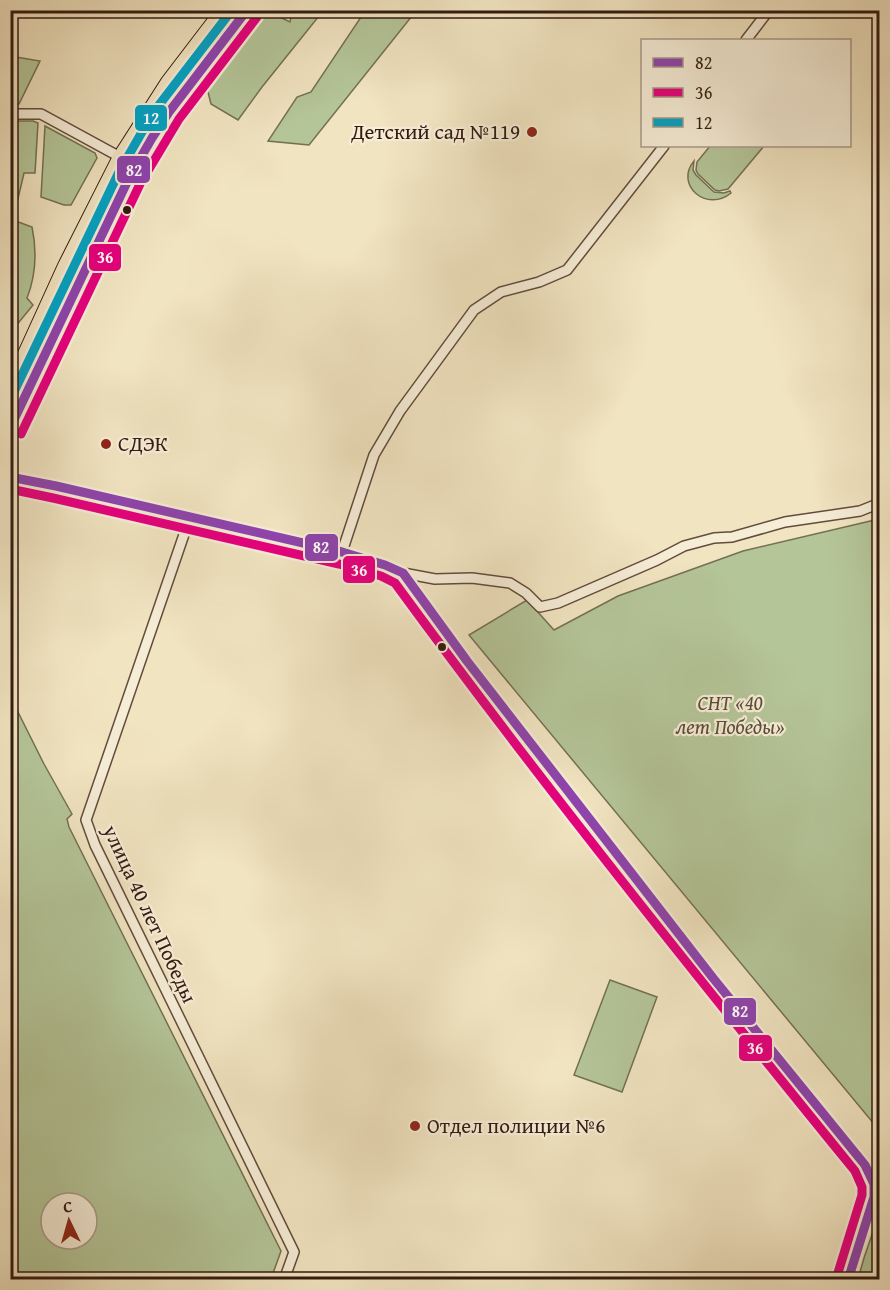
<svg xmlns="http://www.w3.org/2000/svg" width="890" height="1290" viewBox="0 0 890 1290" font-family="'Gentium Book Plus',serif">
<rect width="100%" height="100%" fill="#f1e4c1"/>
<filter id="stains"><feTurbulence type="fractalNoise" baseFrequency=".00333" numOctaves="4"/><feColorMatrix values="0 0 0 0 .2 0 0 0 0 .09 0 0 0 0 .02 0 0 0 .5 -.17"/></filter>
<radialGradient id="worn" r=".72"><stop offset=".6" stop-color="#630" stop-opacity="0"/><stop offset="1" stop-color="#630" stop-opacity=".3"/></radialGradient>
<g fill="#b4c598" stroke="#747054" stroke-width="1.5" fill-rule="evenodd">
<polygon points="260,11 267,11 290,22 292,11 323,11 262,87 238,120 211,104 205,80"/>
<polygon points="365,11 416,11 309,145 268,141 297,97 311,92"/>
<polygon points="10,56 40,61 19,104 11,105"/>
<path d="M 11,121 L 33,121 L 38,123 L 35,173 L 24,173 L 13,220 L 32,227 C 37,251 36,275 27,298 L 33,305 L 11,332 Z"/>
<polygon points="45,126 95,153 97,158 71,205 64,205 41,197"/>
<polygon points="710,146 764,146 728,189 719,191 715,190 698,174 696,170 697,162"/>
<path d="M 694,161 L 693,170 L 696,175 L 714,192 L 724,193 L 730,191 L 731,193 C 707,213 674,185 694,161 Z"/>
<polygon points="879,519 879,1130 469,635 527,600 554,630 618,596 743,551"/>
<path d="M 10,696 L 44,764 L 72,814 L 67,819 L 69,827 L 281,1251 L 271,1279 L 11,1279 ZM 51,1203 L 87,1203 L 87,1239 L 51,1239 Z"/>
<polygon points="610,980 657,997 622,1092 574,1075"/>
<polygon points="879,1214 879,1279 858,1279 864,1258"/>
</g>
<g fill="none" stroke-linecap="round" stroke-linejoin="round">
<g stroke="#624c3c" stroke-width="12">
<g id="minor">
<polyline points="746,40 769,10"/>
<polyline points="10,114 41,114 120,157"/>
<polyline points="10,477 56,486 342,552 385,565 403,573 467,661 713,978 865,1165 874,1184 880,1189"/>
<polyline points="190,517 86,820 95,845 294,1252 284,1280"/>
<polyline points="342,552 374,455 400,411 474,310 501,292 539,282 567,270 664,146"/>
<polyline points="403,573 435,579 472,578 510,583 526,593 540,607 558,603 657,560 684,546 714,538 732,537 785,522 860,511 880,503"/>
<polyline points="848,1280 874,1197 874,1184"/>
</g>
</g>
<g stroke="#331a10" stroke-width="16">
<g id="primary">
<polyline points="10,387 65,266 120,157 168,82 223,10"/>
<polyline points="10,429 129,178 152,138 169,112 247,10"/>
</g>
</g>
<use href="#minor" stroke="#f6edd7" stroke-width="9"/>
<use href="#primary" stroke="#f1e4c1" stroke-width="14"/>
<g stroke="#f6edd7" stroke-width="14">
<g id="bus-1">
<polyline points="10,428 129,178 152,138 169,112 247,10"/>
<polyline points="10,477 56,486 342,552 385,565 403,573 467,661 713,978 865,1165 874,1184 874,1197 848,1280"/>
</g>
</g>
<g stroke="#f6edd7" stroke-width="14">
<g id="bus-2">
<polyline points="21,434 140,184 179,119 257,17"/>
<path d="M 10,489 L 53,498 L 339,564 L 381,576 L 395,583 C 542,784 698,978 855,1171 L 862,1187 L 862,1195 L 837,1276"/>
</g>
</g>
<g stroke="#f6edd7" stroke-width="14">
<polyline id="bus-3" points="10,400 119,172 142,132 159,105 232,10"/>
</g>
<use href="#bus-1" stroke="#8e44ad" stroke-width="9"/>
<use href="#bus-2" stroke="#e5007d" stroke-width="9"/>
<use href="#bus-3" stroke="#03a2c4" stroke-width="9"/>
</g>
<g fill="#8f2418" stroke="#f6edd7" stroke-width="2">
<circle cx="532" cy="132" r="6"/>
<circle cx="106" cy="444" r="6"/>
<circle cx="415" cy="1126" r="6"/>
</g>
<g fill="#331a10" stroke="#f6edd7" stroke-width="2">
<circle cx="127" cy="210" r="5"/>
<circle cx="442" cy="647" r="5"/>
</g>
<g text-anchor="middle" stroke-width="4.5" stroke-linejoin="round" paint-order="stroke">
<g font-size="21" fill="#331a10" stroke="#f6edd7" text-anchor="start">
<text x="520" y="139" text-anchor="end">Детский сад №119</text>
<text x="118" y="451">СДЭК</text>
<text x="427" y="1133">Отдел полиции №6</text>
</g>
<g font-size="21" font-style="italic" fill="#5a4d39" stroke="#f6edd7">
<text x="730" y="710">СНТ «40<tspan x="730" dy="24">лет Победы»</tspan></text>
</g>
<g font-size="21" fill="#331a10" stroke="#f6edd7">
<text transform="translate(150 914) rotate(65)" y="7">улица 40 лет Победы</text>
</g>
</g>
<g stroke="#f6edd7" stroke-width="2">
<rect x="134" y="104" width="34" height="28" rx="6" fill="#03a2c4"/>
<rect x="116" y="155" width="35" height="29" rx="6" fill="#8e44ad"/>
<rect x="88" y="243" width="34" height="29" rx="6" fill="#e5007d"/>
<rect x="304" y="533" width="35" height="29" rx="6" fill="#8e44ad"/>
<rect x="342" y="555" width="34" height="29" rx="6" fill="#e5007d"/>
<rect x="723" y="997" width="34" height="29" rx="6" fill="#8e44ad"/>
<rect x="738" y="1034" width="35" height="28" rx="6" fill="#e5007d"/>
</g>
<g font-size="16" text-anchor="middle" font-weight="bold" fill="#fff">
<text x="151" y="124">12</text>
<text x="134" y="176">82</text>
<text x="105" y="263">36</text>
<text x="321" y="553">82</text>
<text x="359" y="576">36</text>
<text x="740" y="1017">82</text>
<text x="755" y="1054">36</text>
</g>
<rect width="890" height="1290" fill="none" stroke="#f1e4c1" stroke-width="36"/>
<rect x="12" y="12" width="866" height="1266" fill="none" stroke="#331a10" stroke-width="3"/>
<rect x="18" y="18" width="854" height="1254" fill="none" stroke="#331a10" stroke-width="1.5"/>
<rect x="641" y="39" width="210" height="108" fill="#f6edd7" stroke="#a89987" stroke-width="1.5"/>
<rect x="653" y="58" width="30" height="9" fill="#8e44ad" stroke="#a89987" stroke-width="1.5"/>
<text x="695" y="69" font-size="18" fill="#331a10">82</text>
<rect x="653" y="88" width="30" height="9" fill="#e5007d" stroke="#a89987" stroke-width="1.5"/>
<text x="695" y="99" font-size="18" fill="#331a10">36</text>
<rect x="653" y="118" width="30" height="9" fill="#03a2c4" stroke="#a89987" stroke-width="1.5"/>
<text x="695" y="129" font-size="18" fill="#331a10">12</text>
<g transform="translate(69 1221) rotate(355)"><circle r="28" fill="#f6edd7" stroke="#a89987" stroke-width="1.5"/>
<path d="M0-4.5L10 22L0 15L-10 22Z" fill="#8f2418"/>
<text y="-9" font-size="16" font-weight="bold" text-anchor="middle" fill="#331a10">С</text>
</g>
<rect width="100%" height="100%" filter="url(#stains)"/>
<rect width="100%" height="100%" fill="url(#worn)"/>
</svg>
